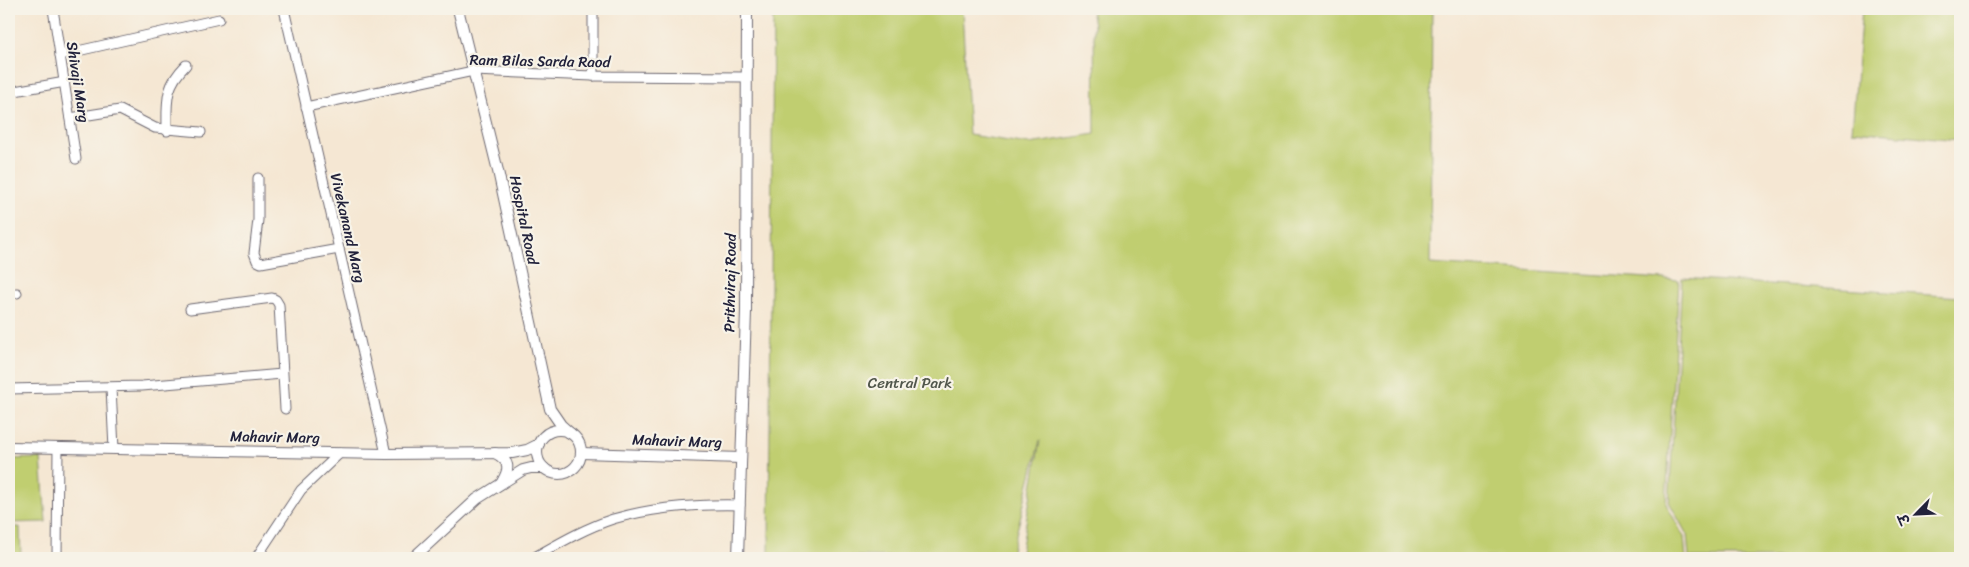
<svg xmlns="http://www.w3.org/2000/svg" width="1969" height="567" viewBox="0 0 1969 567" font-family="Sriracha,'Playpen Sans Deva',sans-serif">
<rect width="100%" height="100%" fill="#f7f3e8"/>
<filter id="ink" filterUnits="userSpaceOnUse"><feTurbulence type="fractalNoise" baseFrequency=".02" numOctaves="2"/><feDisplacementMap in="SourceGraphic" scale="10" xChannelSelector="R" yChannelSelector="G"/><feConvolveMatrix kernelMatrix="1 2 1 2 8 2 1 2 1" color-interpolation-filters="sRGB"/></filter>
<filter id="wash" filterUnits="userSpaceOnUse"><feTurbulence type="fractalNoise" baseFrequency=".0096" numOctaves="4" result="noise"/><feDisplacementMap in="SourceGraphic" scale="20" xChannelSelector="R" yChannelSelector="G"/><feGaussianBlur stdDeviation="1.12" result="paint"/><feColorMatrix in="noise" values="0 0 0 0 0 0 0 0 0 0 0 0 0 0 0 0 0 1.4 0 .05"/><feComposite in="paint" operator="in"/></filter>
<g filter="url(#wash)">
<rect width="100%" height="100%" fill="#f5e7d3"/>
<g fill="#c0ce70" stroke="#717856">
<polygon points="773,9 962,9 969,135 1029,144 1095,134 1094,25 1091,9 1432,9 1430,264 1679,280 1666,504 1684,537 1686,558 1020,558 1040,440 1010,558 769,555"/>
<polygon points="1862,9 1960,9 1960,140 1852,131"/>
<polygon points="1682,278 1960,297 1960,558 1689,558 1687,535 1669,502"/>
<polygon points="41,458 46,522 9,523 9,459"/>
<polygon points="9,527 20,527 21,558 9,558"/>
</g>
</g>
<g filter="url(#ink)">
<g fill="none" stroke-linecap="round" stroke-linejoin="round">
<g stroke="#6c6770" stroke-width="11">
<g id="minor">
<polyline points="53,9 76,159"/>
<polyline points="284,9 386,454"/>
<polyline points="60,55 219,19"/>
<polyline points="593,76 593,9"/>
<polyline points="9,92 65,82"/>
<polyline points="306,107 473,71 593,76 746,77"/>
<polyline points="70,118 120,110 155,128 201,132"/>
<path d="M 167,131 C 167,102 164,87 186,65"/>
<polyline points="258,178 258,220 254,253 257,261 261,263 339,249"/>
<polyline points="9,294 17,293"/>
<polyline points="190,309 272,298 276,300 279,305 285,409"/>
<polyline points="111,388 114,449"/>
<polyline points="9,389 142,386 282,374"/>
<polyline points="57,558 58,448"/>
<polyline points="256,558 301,490 340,453"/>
<path d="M 533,558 C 558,544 585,528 613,519 C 655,507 696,504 740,505"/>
</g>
</g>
<g stroke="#6c6770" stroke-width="12">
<g id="tertiary">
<polyline points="458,9 498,171 550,409 561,425 570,433"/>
<circle cx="559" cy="452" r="22"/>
<polyline points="9,447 386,454 512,453 527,450 539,444"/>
<path d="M 495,453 C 510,461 510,468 502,482"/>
<polyline points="582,453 741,458"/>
<polyline points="413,558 477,499 523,470 531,468 544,468"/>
<polyline points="738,558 746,311 747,9"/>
</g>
</g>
<use href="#minor" stroke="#fff" stroke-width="9"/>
<use href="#tertiary" stroke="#fff" stroke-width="10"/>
</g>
</g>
<g text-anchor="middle" stroke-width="4.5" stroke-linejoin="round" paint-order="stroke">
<g font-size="15" fill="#22223b" stroke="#f7f3e8">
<text transform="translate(540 61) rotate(1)" y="5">Ram Bilas Sarda Raod</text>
<text transform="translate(78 82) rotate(81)" y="5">Shivaji Marg</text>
<text transform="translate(524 220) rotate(78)" y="5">Hospital Road</text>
<text transform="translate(348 228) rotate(77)" y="5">Vivekanand Marg</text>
<text transform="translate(730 283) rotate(-89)" y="5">Prithviraj Road</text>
<text transform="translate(275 437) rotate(1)" y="5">Mahavir Marg</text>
<text transform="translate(677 441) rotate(2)" y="5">Mahavir Marg</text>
</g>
<g font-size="15" fill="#51564b" stroke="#f7f3e8">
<text x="910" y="388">Central Park</text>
</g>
</g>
<rect width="1969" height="567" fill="none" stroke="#f7f3e8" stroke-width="30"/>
<g transform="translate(1916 514) rotate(246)" stroke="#f7f3e8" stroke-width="4" paint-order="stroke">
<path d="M0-4L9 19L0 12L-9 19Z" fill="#22223b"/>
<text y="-8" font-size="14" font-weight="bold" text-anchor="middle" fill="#22223b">उ</text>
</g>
</svg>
